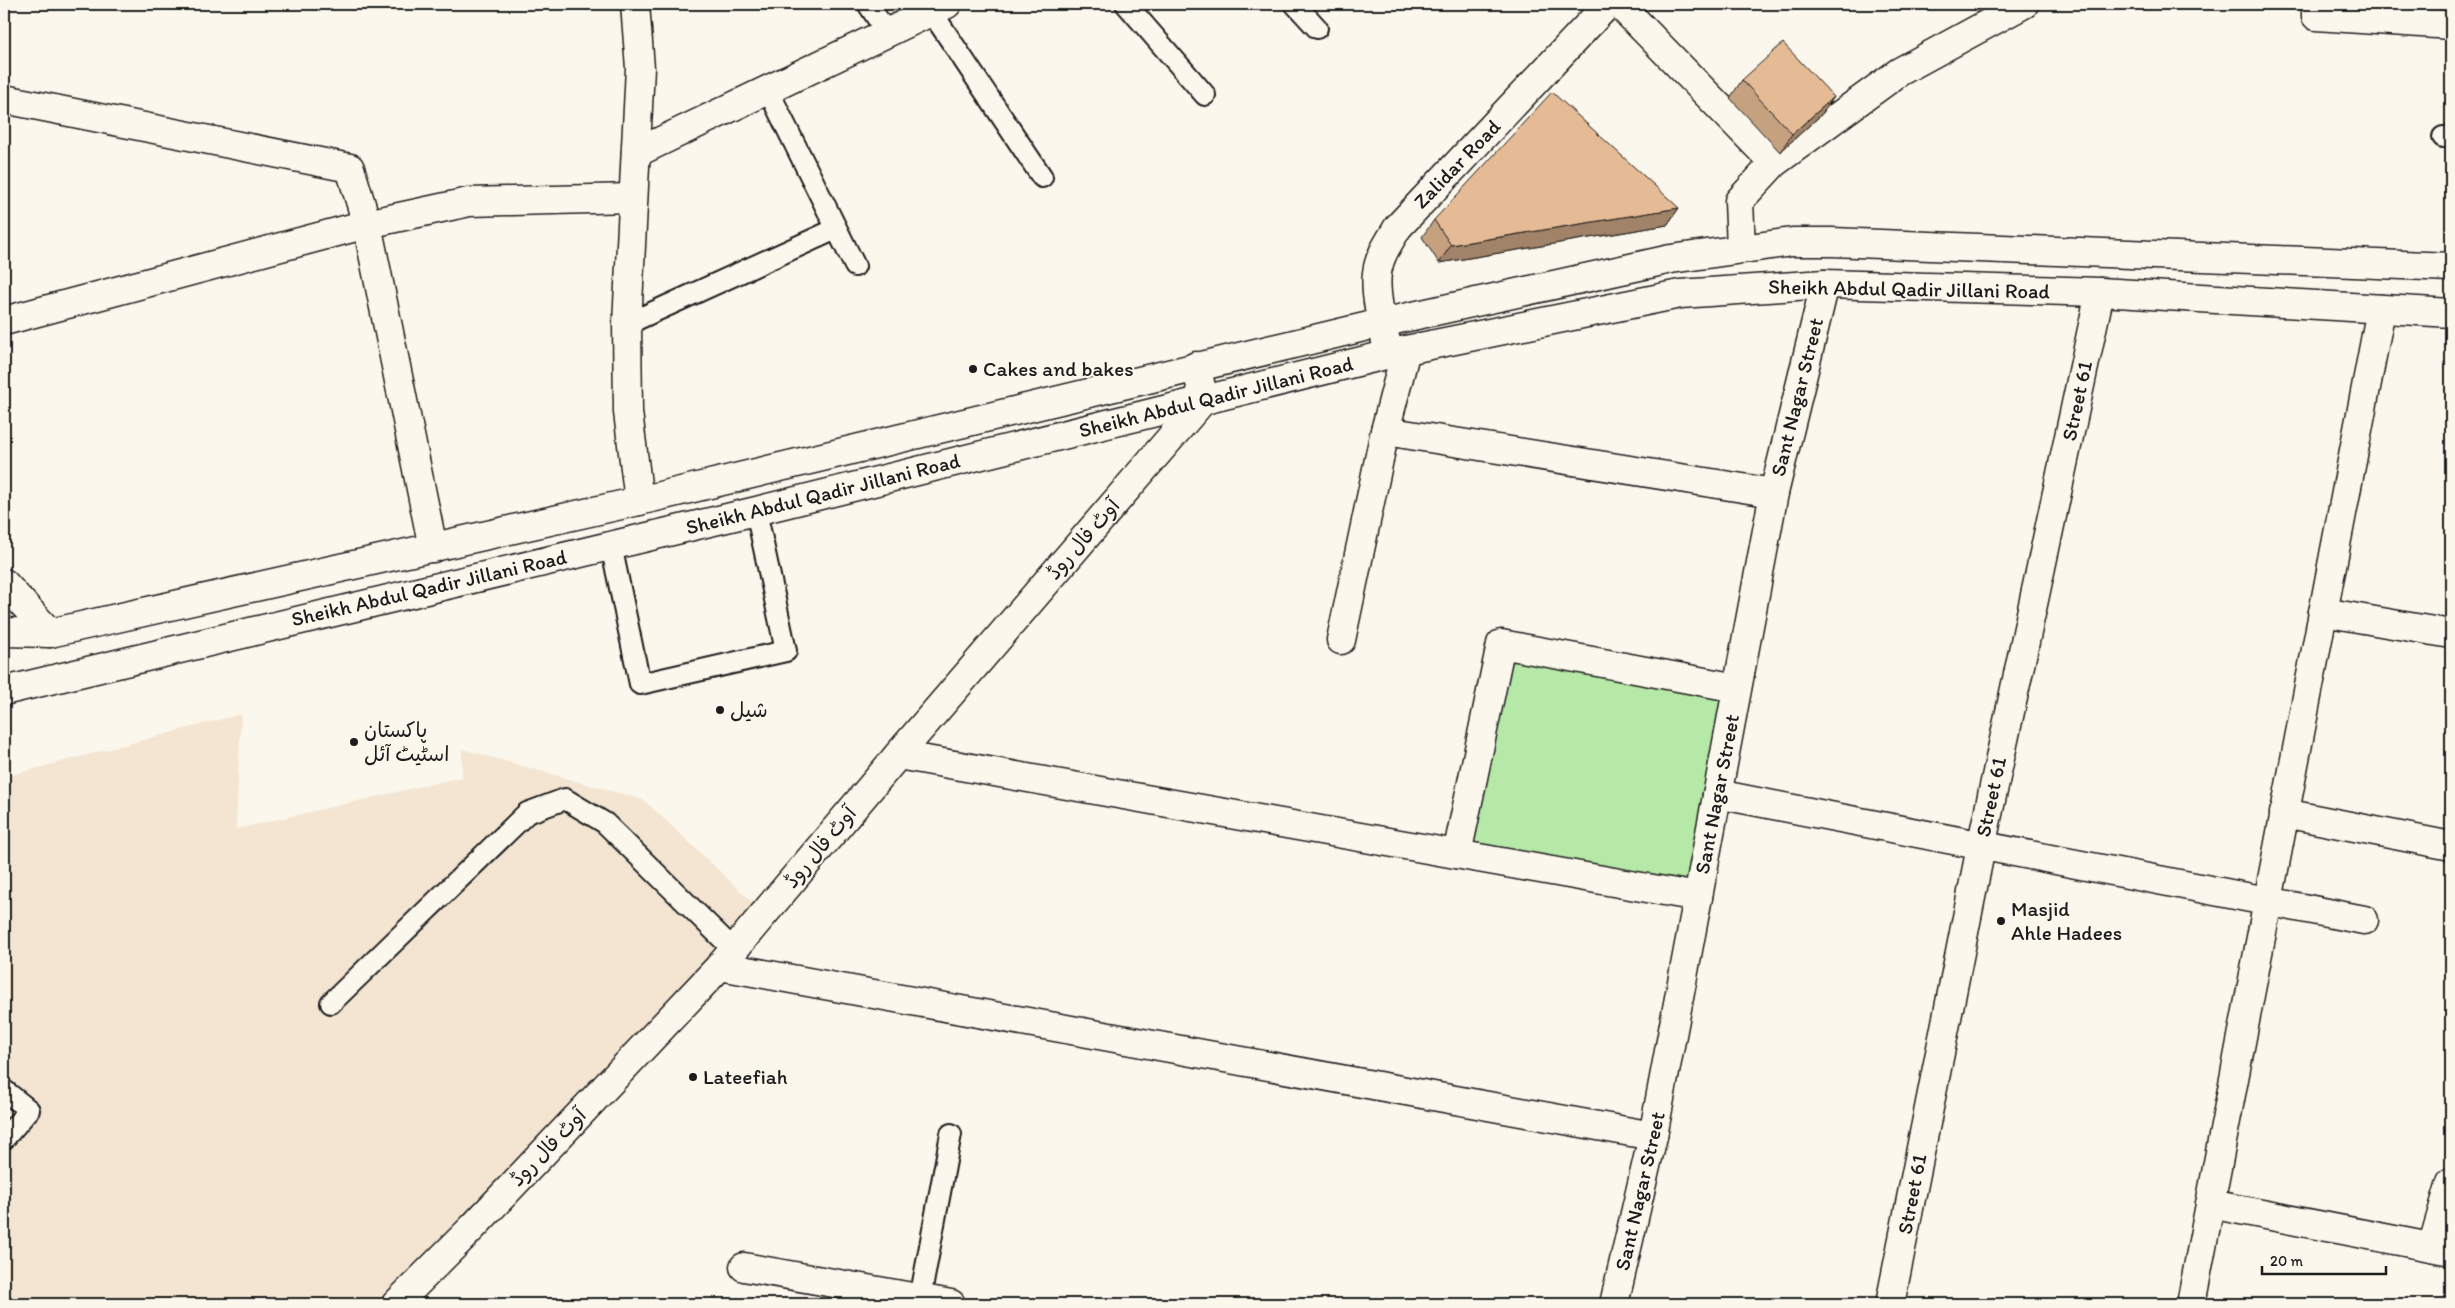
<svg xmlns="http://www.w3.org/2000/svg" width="2455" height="1308" viewBox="0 0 2455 1308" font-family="Itim,'Playpen Sans Arabic',sans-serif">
<rect width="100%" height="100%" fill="#fbf7ec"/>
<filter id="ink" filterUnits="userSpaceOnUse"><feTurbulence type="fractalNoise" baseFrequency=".02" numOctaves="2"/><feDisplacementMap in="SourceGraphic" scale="10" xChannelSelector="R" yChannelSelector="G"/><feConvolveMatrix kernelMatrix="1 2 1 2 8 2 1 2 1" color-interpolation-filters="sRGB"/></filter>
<g filter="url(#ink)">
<polygon fill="#f4e5d2" points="241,714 236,829 462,777 462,749 644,800 765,914 397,1304 4,1304 4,777"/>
<polygon fill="#b6e8a8" stroke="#698262" points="1501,644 1737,688 1698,897 1457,854"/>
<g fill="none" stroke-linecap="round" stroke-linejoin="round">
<g stroke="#1c1c1c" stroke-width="24">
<g id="lane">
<polyline points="868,4 887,33"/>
<polyline points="1126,4 1205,95"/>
<polyline points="1295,4 1317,28"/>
<polyline points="931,11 1042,177"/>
<polyline points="768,90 855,266"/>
<polyline points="2443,137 2451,137"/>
<polyline points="627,324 836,229"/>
<polyline points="611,545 640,684 786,651 756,511"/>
<polyline points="331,1003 527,813 565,799 605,823 734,950"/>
<polyline points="4,1090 29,1110 4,1139"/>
<polyline points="920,1299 951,1134"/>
</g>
</g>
<g stroke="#1c1c1c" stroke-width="31">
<g id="street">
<polyline points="635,4 640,68 627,324 628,412 639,501"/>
<polyline points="1619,4 1774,163"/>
<polyline points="2316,4 2316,16 2451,25"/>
<polyline points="4,99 350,168 367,224 433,548"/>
<polyline points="636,153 947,4"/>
<polyline points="1741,248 1739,201 1774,163 1899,72 2024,4"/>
<polyline points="4,321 367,224 469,202 633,198"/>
<polyline points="1385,431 1774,493"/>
<polyline points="2323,612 2451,634"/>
<polyline points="1341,640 1385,431 1406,350"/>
<polyline points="898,755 1698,897"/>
<polyline points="1717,794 2364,920"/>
<polyline points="2284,813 2451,846"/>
<polyline points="1457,854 1501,644 1737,688"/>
<polyline points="720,966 1653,1136"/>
<polyline points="2210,1204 2451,1251"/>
<polyline points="2432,1247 2451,1182"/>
<polyline points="744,1267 951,1304"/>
<polyline points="1890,1304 1981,847 2100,292"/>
<polyline points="2191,1304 2381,309"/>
</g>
</g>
<g stroke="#1c1c1c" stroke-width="31">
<g id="secondary">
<path d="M 1389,354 C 1384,332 1374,296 1377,273 C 1379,256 1389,242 1398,227 L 1608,4"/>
<polyline points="4,583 50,633"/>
<polyline points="396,1304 473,1227 720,966 898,755 1204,399 1196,366"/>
<polyline points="1614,1304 1653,1136 1774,493 1825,284"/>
</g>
</g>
<g stroke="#1c1c1c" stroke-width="31">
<g id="primary">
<polyline points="4,632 50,633 639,501 1381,323 1671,259 1792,242 1832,242 2451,267"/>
<polyline points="4,691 756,511 1406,350 1680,294 1825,284 2100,292 2451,313"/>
</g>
</g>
<use href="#lane" stroke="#fbf7ec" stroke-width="20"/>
<use href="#street" stroke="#fbf7ec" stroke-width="28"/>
<use href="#secondary" stroke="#fbf7ec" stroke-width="28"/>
<use href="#primary" stroke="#fbf7ec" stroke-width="28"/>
</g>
<g fill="#c5a180" stroke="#1c1c1c">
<polygon points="1742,80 1834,97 1822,114 1780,152 1730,98"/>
<polygon points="1679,208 1667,225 1439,263 1422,237 1434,220"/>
</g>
<g fill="#a08368" stroke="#1c1c1c">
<polygon points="1834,97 1822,114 1780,152 1792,134"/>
<polygon points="1679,208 1667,225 1439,263 1451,245"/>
</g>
<g fill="#e5bb95" stroke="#1c1c1c">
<polygon points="1783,43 1834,97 1792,134 1742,80"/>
<polygon points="1552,92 1679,208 1451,245 1434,220"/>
</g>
</g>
<g fill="#1c1c1c" stroke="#fbf7ec" stroke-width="2">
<circle cx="973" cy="369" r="5"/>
<circle cx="720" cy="710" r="5"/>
<circle cx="354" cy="742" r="5"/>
<circle cx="2001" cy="921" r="5"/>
<circle cx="693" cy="1077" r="5"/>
</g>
<g text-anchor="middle" stroke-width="4" stroke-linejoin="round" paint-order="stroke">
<g font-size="21" fill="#1c1c1c" stroke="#fbf7ec">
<text transform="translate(1457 164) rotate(-46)" y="7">Zalidar Road</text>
<text transform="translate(1909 289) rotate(1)" y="7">Sheikh Abdul Qadir Jillani Road</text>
<text transform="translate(1216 397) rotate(-14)" y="7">Sheikh Abdul Qadir Jillani Road</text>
<text transform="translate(1797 397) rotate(-76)" y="7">Sant Nagar Street</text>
<text transform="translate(2077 401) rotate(-78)" y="7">Street 61</text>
<text transform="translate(823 494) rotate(-14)" y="7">Sheikh Abdul Qadir Jillani Road</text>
<text transform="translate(1083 539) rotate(-49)" y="7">آوٹ فال روڈ</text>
<text transform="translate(429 588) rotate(-13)" y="7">Sheikh Abdul Qadir Jillani Road</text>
<text transform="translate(1717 794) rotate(-79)" y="7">Sant Nagar Street</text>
<text transform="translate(1991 797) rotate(-78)" y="7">Street 61</text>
<text transform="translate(820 847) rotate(-50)" y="7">آوٹ فال روڈ</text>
<text transform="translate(548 1147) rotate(-46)" y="7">آوٹ فال روڈ</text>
<text transform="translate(1640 1191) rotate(-77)" y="7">Sant Nagar Street</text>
<text transform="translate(1912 1194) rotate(-79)" y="7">Street 61</text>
</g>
<g font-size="21" fill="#1c1c1c" stroke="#fbf7ec" text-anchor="start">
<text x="983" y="376">Cakes and bakes</text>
<text x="730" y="717">شیل</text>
<text x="364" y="737">پاکستان<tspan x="364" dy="24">اسٹیٹ آئل</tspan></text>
<text x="2011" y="916">Masjid<tspan x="2011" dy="24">Ahle Hadees</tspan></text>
<text x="703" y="1084">Lateefiah</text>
</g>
</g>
<rect width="2455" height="1308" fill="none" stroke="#fbf7ec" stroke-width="20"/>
<rect x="10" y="10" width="2435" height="1288" fill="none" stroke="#1c1c1c" stroke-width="2" filter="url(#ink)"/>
<path d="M2262 1266v8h124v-8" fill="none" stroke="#1c1c1c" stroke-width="2.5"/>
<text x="2270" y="1266" font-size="15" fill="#1c1c1c" stroke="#fbf7ec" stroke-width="4" paint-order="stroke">20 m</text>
</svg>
